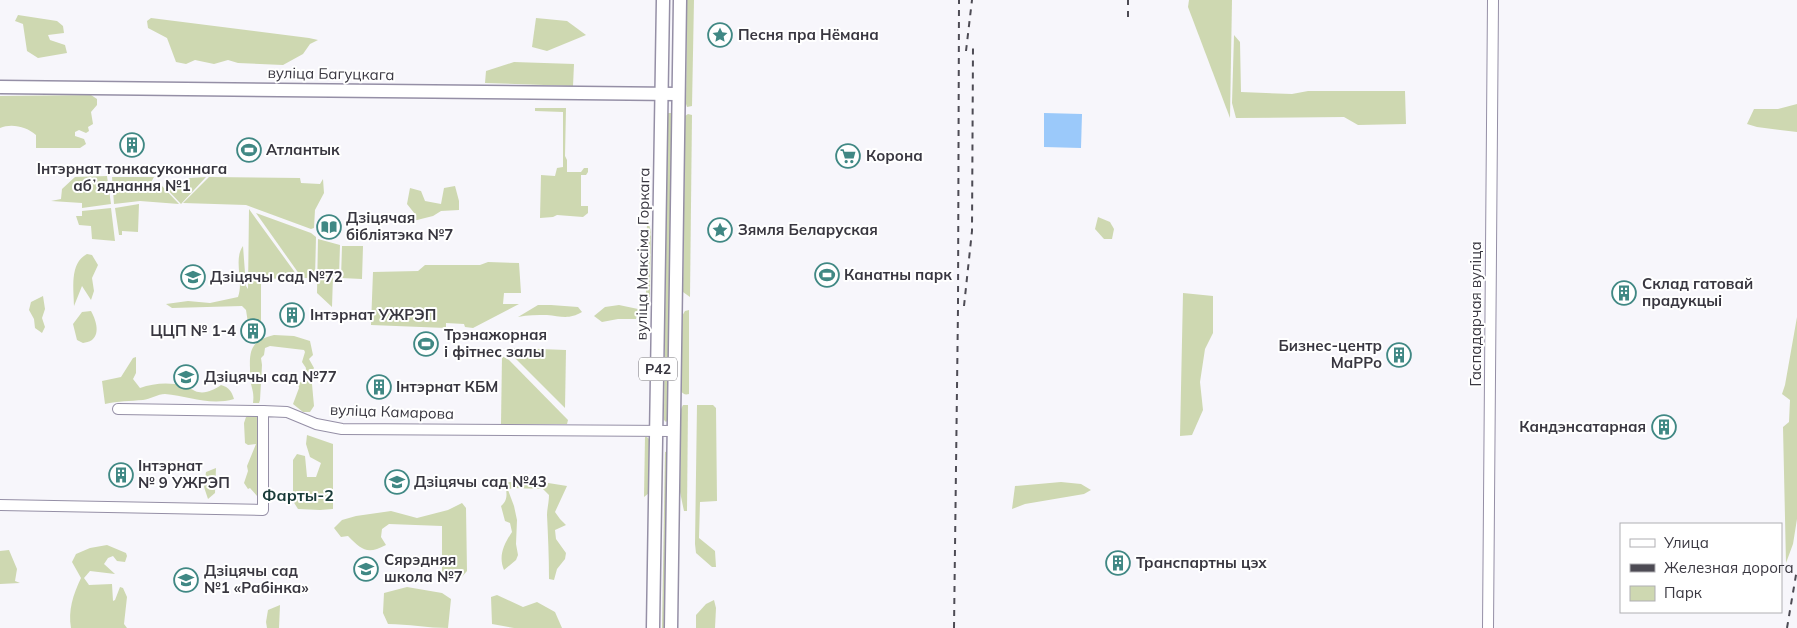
<svg xmlns="http://www.w3.org/2000/svg" width="1797" height="628" viewBox="0 0 1797 628" font-family="Mulish,sans-serif">
<rect width="100%" height="100%" fill="#f7f6fb"/>
<g fill="#ced8b1">
<polygon points="687,0 694,0 692,106 687,107 686,104"/>
<polygon points="1189,0 1232,0 1230,118 1188,7"/>
<polygon points="18,15 57,21 63,26 64,33 48,35 50,40 65,45 67,53 38,58 27,51 23,24 15,21"/>
<polygon points="151,18 309,38 318,40 310,44 303,54 283,65 238,63 228,60 214,64 195,60 186,64 176,62 167,38 148,28 147,21"/>
<polygon points="536,18 567,21 586,35 547,51 532,47"/>
<polygon points="1234,35 1240,42 1241,92 1292,94 1308,91 1405,91 1406,124 1358,125 1344,117 1236,118 1232,103"/>
<polygon points="514,62 574,64 573,86 485,83 486,71"/>
<path d="M 91,95 L 97,99 L 97,105 L 91,112 L 93,124 L 88,127 L 89,131 L 86,133 L 79,130 L 75,132 L 75,136 L 84,139 L 86,144 L 80,148 L 36,148 L 36,135 C 27,127 12,123 0,128 L 0,96 Z"/>
<polygon points="1797,104 1797,132 1757,127 1747,124 1754,109 1778,109"/>
<polygon points="535,108 566,108 565,156 567,160 567,172 581,172 584,168 588,168 588,172 586,175 581,175 581,206 588,206 588,213 583,217 557,215 553,217 540,218 541,175 555,176 557,168 563,167 563,112 535,111"/>
<polygon points="667,113 672,113 668,420 666,422 664,420"/>
<polygon points="688,114 692,115 690,297 683,292 685,116"/>
<polygon points="107,176 111,204 82,208 82,203 51,201 61,199 62,189 75,177"/>
<polygon points="112,177 154,177 150,184 162,186 179,204 140,201 114,204"/>
<polygon points="206,177 181,204 164,186 175,185 189,178"/>
<polygon points="209,177 300,178 301,183 320,184 323,179 324,193 315,210 314,228 311,229 246,205 183,203"/>
<polygon points="455,186 459,201 459,210 441,211 433,216 413,221 408,220 415,214 407,204 410,188 421,191 425,201 441,204 444,188"/>
<polygon points="139,204 138,232 122,231 122,235 119,235 115,208"/>
<polygon points="111,208 115,241 92,239 91,226 79,225 76,216 82,216 82,211"/>
<path d="M 249,209 L 299,278 L 261,279 L 261,324 L 248,323 L 246,310 L 242,306 L 172,308 L 166,304 L 188,301 L 210,303 L 238,297 C 244,281 233,260 243,246 L 246,286 L 248,289 Z"/>
<polygon points="256,213 311,233 316,237 315,278 302,278"/>
<polygon points="1098,217 1110,222 1114,229 1112,239 1104,239 1095,229"/>
<polygon points="647,219 651,231 650,297 646,296"/>
<polygon points="318,239 340,245 339,276 333,276 332,307 317,293"/>
<polygon points="342,246 363,246 362,279 341,278"/>
<path d="M 87,254 L 92,255 L 98,265 L 92,278 L 94,291 L 91,300 L 82,286 L 74,306 C 74,290 69,263 87,254 Z"/>
<polygon points="488,262 519,263 521,293 504,293 503,304 519,304 473,328 465,327 464,324 446,323 446,328 371,325 373,272 418,271 425,265 480,265"/>
<polygon points="1183,293 1213,296 1213,333 1205,349 1200,382 1203,410 1192,435 1180,436"/>
<polygon points="43,296 45,309 42,318 45,327 42,333 35,328 34,319 29,310 31,302"/>
<path d="M 538,305 L 551,305 L 578,307 L 582,312 C 569,320 560,316 547,315 C 537,315 528,315 518,317 Z"/>
<polygon points="619,305 638,309 636,319 618,319 602,322 594,316 605,307"/>
<path d="M 689,310 L 689,394 C 685,395 683,394 681,391 L 682,316 L 685,311 Z"/>
<path d="M 91,311 C 95,318 101,333 92,340 C 89,342 86,342 83,343 L 77,340 L 73,324 L 82,312 Z"/>
<polygon points="1797,317 1797,519 1793,544 1786,563 1783,427 1789,422 1790,400 1782,394 1785,385"/>
<path d="M 274,335 L 294,336 L 310,341 L 313,355 L 309,359 L 314,368 L 311,373 L 314,406 L 310,412 L 303,412 L 293,404 L 299,388 L 298,383 L 308,380 L 305,373 L 306,368 L 302,362 L 305,352 L 304,350 L 270,346 L 265,348 L 264,355 L 261,358 L 262,365 L 260,400 L 259,403 L 253,403 C 254,395 253,392 251,384 C 250,379 250,373 250,368 C 249,347 254,340 274,335 Z"/>
<polygon points="514,348 566,350 565,408 511,354"/>
<polygon points="502,356 509,360 568,420 567,424 501,424"/>
<path d="M 136,357 L 136,373 L 133,379 L 140,388 C 154,383 170,382 184,386 C 188,387 191,389 195,391 C 204,395 214,390 221,385 C 229,387 232,392 234,399 C 210,406 188,396 165,394 C 158,394 150,399 143,400 C 130,401 118,401 105,404 L 102,381 L 121,377 L 133,358 Z"/>
<polygon points="683,405 688,405 687,511 684,511 680,492 681,409"/>
<polygon points="697,405 713,405 716,408 717,501 700,502 699,538 715,551 716,567 712,567 696,553 695,544"/>
<polygon points="254,412 262,425 260,485 257,496 250,488 248,489 244,483 248,471 247,466 256,444 248,445 245,443 244,423 246,417"/>
<polygon points="307,435 333,444 333,509 320,510 298,509 293,501 293,460 297,454 305,456 307,477 316,477 321,463 310,457 306,444"/>
<polygon points="645,437 647,437 649,439 649,493 644,497"/>
<polygon points="669,451 667,628 662,628 665,452"/>
<polygon points="216,468 215,493 208,499 204,487 206,472"/>
<path d="M 481,482 L 542,482 L 567,486 L 555,512 L 560,519 L 566,525 L 555,530 L 556,539 L 566,553 L 565,559 L 557,569 L 554,580 L 549,579 C 549,557 548,536 547,515 C 547,509 549,502 549,495 L 543,489 L 512,488 L 508,490 L 514,506 L 517,520 L 516,544 L 518,555 L 516,560 L 504,570 C 498,556 504,544 512,532 L 510,523 L 505,521 L 501,506 C 507,501 507,496 506,488 Z"/>
<polygon points="1061,482 1081,484 1091,490 1084,494 1025,504 1012,509 1015,486"/>
<path d="M 462,503 L 466,508 L 467,571 L 460,579 L 442,578 L 442,526 L 389,524 L 382,529 L 381,537 L 386,545 C 367,555 362,550 348,536 L 341,537 L 334,528 L 342,520 L 356,516 L 391,511 L 417,518 L 448,510 Z"/>
<path d="M 107,545 L 126,553 L 127,556 L 125,562 L 117,561 L 113,556 L 108,558 L 104,564 L 115,574 L 90,571 L 84,578 L 89,585 L 112,584 L 113,601 L 115,600 L 120,587 L 123,588 L 127,597 L 124,624 L 127,628 L 71,628 C 68,610 73,595 81,578 L 72,562 L 76,554 L 90,548 Z"/>
<polygon points="9,550 17,569 15,581 20,583 0,584 0,551"/>
<path d="M 407,587 L 442,593 L 451,599 L 448,628 C 428,628 408,624 388,624 L 383,613 L 384,593 Z"/>
<polygon points="497,595 523,607 537,602 555,612 562,628 514,628 492,624 491,597"/>
<polygon points="714,600 716,608 715,628 696,628 696,615 706,604"/>
<polygon points="280,605 279,628 267,628 266,622 268,610"/>
</g>
<polygon fill="#9bc9fa" points="1044,113 1082,114 1081,148 1044,147"/>
<g fill="none" stroke-linecap="round" stroke-linejoin="round">
<g stroke="#958fa6" stroke-width="12">
<g id="minor">
<polyline points="118,409 263,411"/>
<polyline points="0,505 263,510 263,411 287,412 316,424 342,429 673,431"/>
<polyline points="1488,628 1493,0"/>
</g>
</g>
<g stroke="#958fa6" stroke-width="15">
<g id="major">
<polyline points="0,87 677,94"/>
<polyline points="653,628 663,0"/>
<polyline points="671,628 680,0"/>
</g>
</g>
<use href="#minor" stroke="#fff" stroke-width="10"/>
<use href="#major" stroke="#fff" stroke-width="12"/>
<g stroke="#4d4b54" stroke-width="2" stroke-dasharray="6 6" stroke-linecap="butt">
<polyline points="1128,17 1128,0"/>
<polyline points="966,51 972,0"/>
<polyline points="964,306 972,231 973,47"/>
<polyline points="954,628 958,308 959,0"/>
<polyline points="1787,628 1797,569"/>
</g>
</g>
<defs>
<g id="sight-ring" transform="scale(1.25)"><circle r="9.5" fill="#fff" stroke="#408884" stroke-width="1.5"/><path d="M0-6L1.8-2.2L6-1.7L2.9 1.2L3.7 5.4L0 3.3L-3.7 5.4L-2.9 1.2L-6-1.7L-1.8-2.2Z" fill="#408884"/></g>
<g id="building-ring" transform="scale(1.25)"><circle r="9.5" fill="#fff" stroke="#408884" stroke-width="1.5"/><path d="M-4-6H4V6H1V3H-1V6H-4ZM-2.5-4.3h1.7v1.8h-1.7ZM.8-4.3h1.7v1.8H.8ZM-2.5-1h1.7V.8h-1.7ZM.8-1h1.7V.8H.8Z" fill="#408884"/></g>
<g id="stadium-ring" transform="scale(1.25)"><circle r="9.5" fill="#fff" stroke="#408884" stroke-width="1.5"/><path d="M0-5a6.5 5 0 1 0 0 10a6.5 5 0 1 0 0-10ZM-3.5-1.8h7v3.6h-7Z" fill="#408884"/></g>
<g id="supermarket-ring" transform="scale(1.25)"><circle r="9.5" fill="#fff" stroke="#408884" stroke-width="1.5"/><path d="M-6-5.5h2.5l.6 2H6L4.5 2H-2.5L-4.4-4H-6ZM-1.5 3.2a1.3 1.3 0 1 0 .1 0ZM3 3.2a1.3 1.3 0 1 0 .1 0Z" fill="#408884"/></g>
<g id="library-ring" transform="scale(1.25)"><circle r="9.5" fill="#fff" stroke="#408884" stroke-width="1.5"/><path d="M-6-4Q-3-5.5-.7-3.5V5Q-3 3-6 4ZM6-4Q3-5.5 .7-3.5V5Q3 3 6 4Z" fill="#408884"/></g>
<g id="school-ring" transform="scale(1.25)"><circle r="9.5" fill="#fff" stroke="#408884" stroke-width="1.5"/><path d="M0-5L7-2L0 1L-7-2ZM-4 1L0 2.5L4 1V4Q0 6-4 4Z" fill="#408884"/></g>
</defs>
<g fill-rule="evenodd">
<use href="#sight-ring" x="720" y="35"/>
<use href="#building-ring" x="132" y="145"/>
<use href="#stadium-ring" x="249" y="150"/>
<use href="#supermarket-ring" x="848" y="156"/>
<use href="#library-ring" x="329" y="227"/>
<use href="#sight-ring" x="720" y="230"/>
<use href="#stadium-ring" x="827" y="275"/>
<use href="#school-ring" x="193" y="277"/>
<use href="#building-ring" x="1624" y="293"/>
<use href="#building-ring" x="292" y="315"/>
<use href="#building-ring" x="253" y="331"/>
<use href="#stadium-ring" x="426" y="344"/>
<use href="#building-ring" x="1399" y="355"/>
<use href="#school-ring" x="186" y="377"/>
<use href="#building-ring" x="379" y="387"/>
<use href="#building-ring" x="1664" y="427"/>
<use href="#building-ring" x="121" y="475"/>
<use href="#school-ring" x="397" y="482"/>
<use href="#building-ring" x="1118" y="563"/>
<use href="#school-ring" x="366" y="569"/>
<use href="#school-ring" x="186" y="580"/>
</g>
<g text-anchor="middle" stroke-width="4" stroke-linejoin="round" paint-order="stroke">
<rect fill="#fff" stroke="#747379" stroke-width="1" x="639" y="357.5" width="38" height="23" rx="4"/>
<g font-size="14" font-weight="bold" fill="#393740">
<text x="658" y="374">Р42</text>
</g>
<g font-size="15" font-weight="bold" fill="#393740" stroke="#fff" text-anchor="start">
<text x="738" y="40">Песня пра Нёмана</text>
<text x="266" y="155">Атлантык</text>
<text x="866" y="161">Корона</text>
<text x="132" y="174" text-anchor="middle">Інтэрнат тонкасуконнага<tspan x="132" dy="17">абʼяднання №1</tspan></text>
<text x="346" y="223">Дзіцячая<tspan x="346" dy="17">бібліятэка №7</tspan></text>
<text x="738" y="235">Зямля Беларуская</text>
<text x="844" y="280">Канатны парк</text>
<text x="210" y="282">Дзіцячы сад №72</text>
<text x="1642" y="289">Склад гатовай<tspan x="1642" dy="17">прадукцыі</tspan></text>
<text x="310" y="320">Інтэрнат УЖРЭП</text>
<text x="236" y="336" text-anchor="end">ЦЦП № 1-4</text>
<text x="444" y="340">Трэнажорная<tspan x="444" dy="17">і фітнес залы</tspan></text>
<text x="1382" y="351" text-anchor="end">Бизнес-центр<tspan x="1382" dy="17">МаРРо</tspan></text>
<text x="204" y="382">Дзіцячы сад №77</text>
<text x="396" y="392">Інтэрнат КБМ</text>
<text x="1646" y="432" text-anchor="end">Кандэнсатарная</text>
<text x="138" y="471">Інтэрнат<tspan x="138" dy="17">№ 9 УЖРЭП</tspan></text>
<text x="414" y="487">Дзіцячы сад №43</text>
<text x="384" y="565">Сярэдняя<tspan x="384" dy="17">школа №7</tspan></text>
<text x="1136" y="568">Транспартны цэх</text>
<text x="204" y="576">Дзіцячы сад<tspan x="204" dy="17">№1 «Рабінка»</tspan></text>
</g>
<g font-size="15" fill="#393740" stroke="#fff">
<text transform="translate(331 74) rotate(1)" y="5">вуліца Багуцкага</text>
<text transform="translate(643 254) rotate(-89)" y="5">вуліца Максіма Горкага</text>
<text transform="translate(1476 314) rotate(-90)" y="5">Гаспадарчая вуліца</text>
<text transform="translate(392 412) rotate(2)" y="5">вуліца Камарова</text>
</g>
<g font-size="16" font-weight="bold" fill="#193b39" stroke="#fff">
<text x="298" y="501">Фарты-2</text>
</g>
</g>
<rect x="1620" y="523" width="162" height="90" fill="#ffffff" stroke="#b0afb3"/>
<rect x="1630" y="539" width="25" height="8" fill="#ffffff" stroke="#b0afb3"/>
<text x="1664" y="548" font-size="15" fill="#393740">Улица</text>
<rect x="1630" y="564" width="25" height="8" fill="#4d4b54" stroke="#b0afb3"/>
<text x="1664" y="573" font-size="15" fill="#393740">Железная дорога</text>
<rect x="1630" y="586" width="25" height="15" fill="#ced8b1" stroke="#b0afb3"/>
<text x="1664" y="598" font-size="15" fill="#393740">Парк</text>
</svg>
